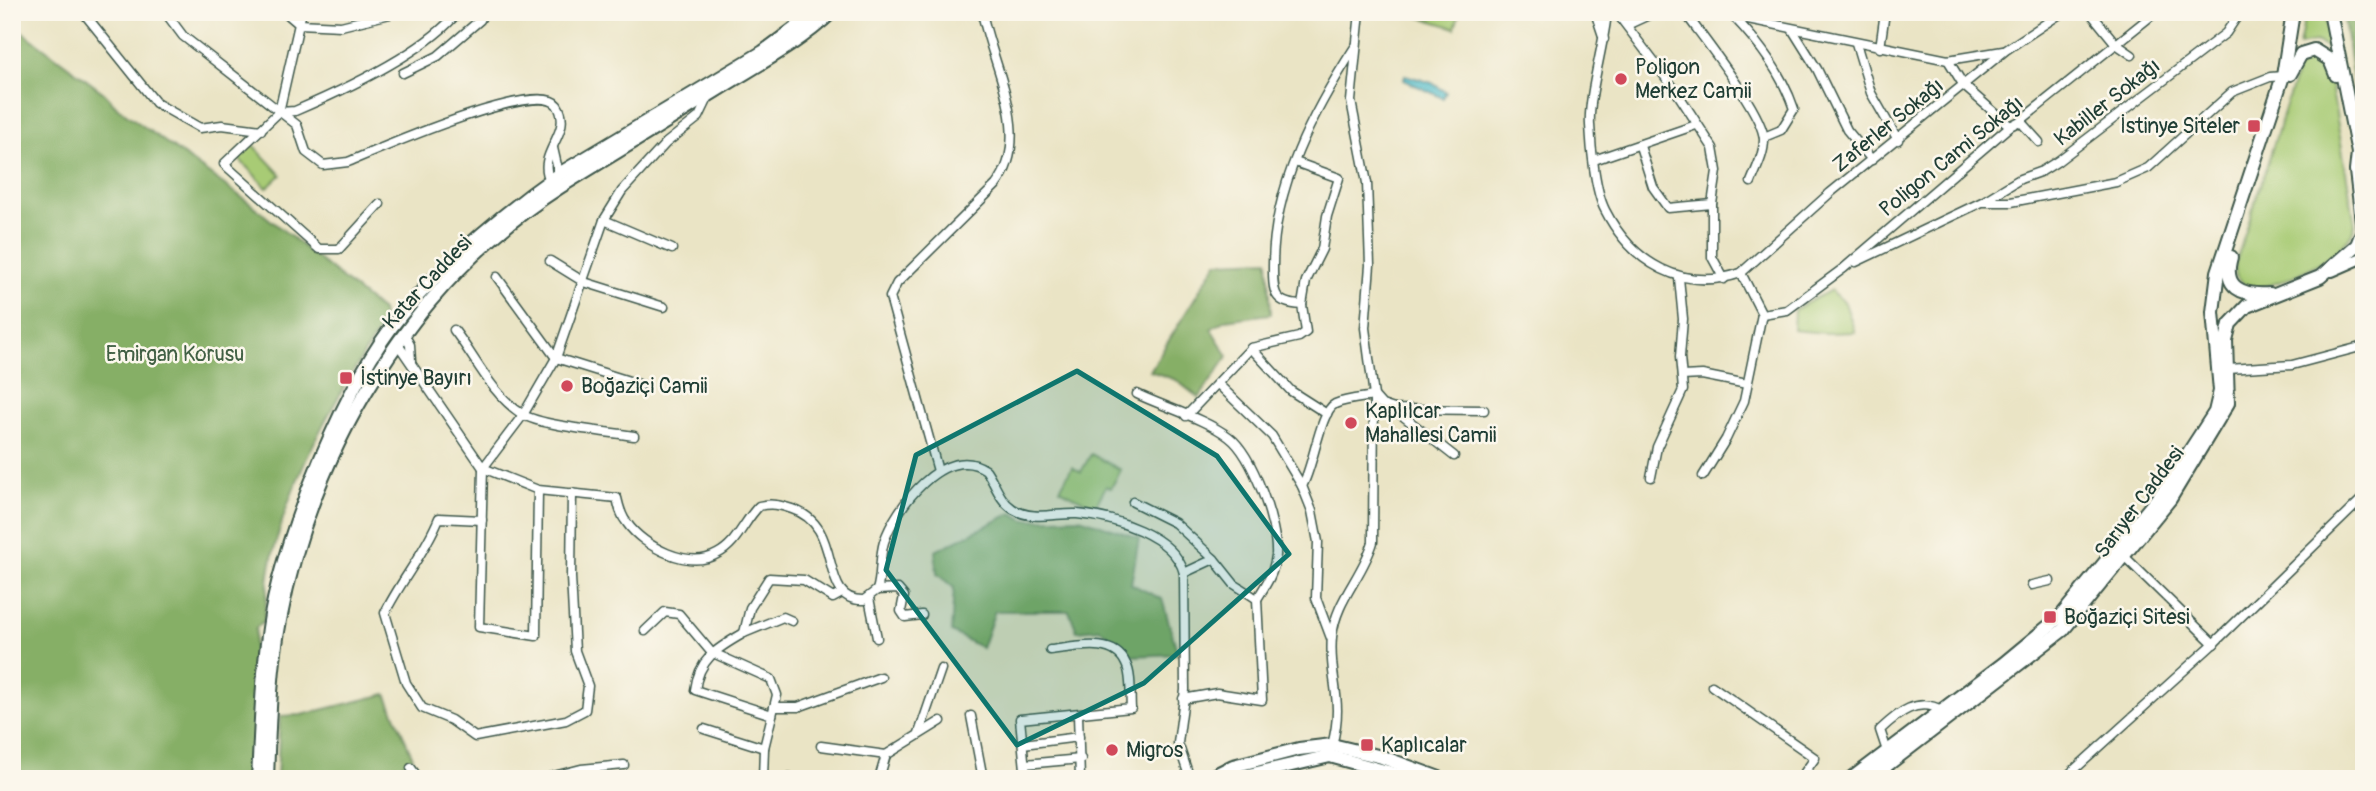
<svg xmlns="http://www.w3.org/2000/svg" width="2376" height="791" viewBox="0 0 2376 791" font-family="Pangolin,sans-serif">
<rect width="100%" height="100%" fill="#fbf7ec"/>
<filter id="ink" filterUnits="userSpaceOnUse"><feTurbulence type="fractalNoise" baseFrequency=".0143" numOctaves="2"/><feDisplacementMap in="SourceGraphic" scale="14" xChannelSelector="R" yChannelSelector="G"/><feConvolveMatrix kernelMatrix="1 2 1 2 8 2 1 2 1" color-interpolation-filters="sRGB"/></filter>
<filter id="wash" filterUnits="userSpaceOnUse"><feTurbulence type="fractalNoise" baseFrequency=".00686" numOctaves="4" result="noise"/><feDisplacementMap in="SourceGraphic" scale="28" xChannelSelector="R" yChannelSelector="G"/><feGaussianBlur stdDeviation="1.57" result="paint"/><feColorMatrix in="noise" values="0 0 0 0 0 0 0 0 0 0 0 0 0 0 0 0 0 1.4 0 .05"/><feComposite in="paint" operator="in"/></filter>
<g filter="url(#wash)">
<rect width="100%" height="100%" fill="#eae4c5"/>
<g fill="#a8cb74" stroke="#648454" stroke-width="2">
<polygon points="1403,12 1460,12 1455,28"/>
<polygon points="2306,12 2324,12 2331,49 2315,42 2299,45"/>
<path d="M 2308,57 L 2319,59 L 2330,79 L 2355,224 C 2351,252 2286,284 2259,287 C 2249,288 2241,283 2236,276 L 2235,265 L 2297,71 Z"/>
<polygon points="252,144 281,175 267,188 238,158"/>
<polygon points="1831,290 1845,303 1855,332 1825,333 1793,330 1794,310"/>
<polygon points="1091,454 1121,470 1111,488 1106,486 1095,507 1060,489 1072,467 1081,472"/>
</g>
<g fill="#86af66" stroke="#52764d" stroke-width="2">
<polygon points="2343,12 2364,12 2364,119 2359,120"/>
<path d="M 12,24 L 104,93 L 118,108 L 251,204 L 382,311 L 384,322 C 337,396 292,471 272,558 C 267,578 267,601 264,621 L 256,628 L 254,646 L 258,655 L 252,779 L 12,779 Z"/>
<polygon points="1268,260 1271,314 1225,320 1211,329 1228,356 1199,398 1176,380 1150,371 1217,262"/>
<polygon points="1012,513 1025,520 1080,518 1139,538 1131,584 1162,599 1178,654 1132,656 1100,629 1077,631 1069,611 995,611 982,648 951,632 954,588 937,574 935,551"/>
<polygon points="386,694 413,758 377,779 277,779 280,716 301,715"/>
</g>
<polygon fill="#4cb9c7" stroke="#367b7e" stroke-width="2" points="1405,75 1432,83 1446,92 1443,98 1404,80"/>
</g>
<g filter="url(#ink)">
<g fill="none" stroke-linecap="round" stroke-linejoin="round">
<g stroke="#3d564a" stroke-width="11">
<g id="minor">
<polyline points="83,12 156,103 200,128 222,125 261,130"/>
<path d="M 165,12 L 183,36 L 297,125 L 306,152 L 323,165 L 348,162 C 377,150 538,79 557,105 C 575,132 535,153 550,180"/>
<polyline points="285,12 299,24 279,112 224,164 319,249 339,249 380,204"/>
<polyline points="302,12 299,24 341,26 398,12"/>
<polyline points="1595,12 1604,39"/>
<polyline points="1616,12 1676,91 1713,148 1717,171 1712,204 1712,257 1724,279"/>
<polyline points="2090,12 2116,44 2132,55"/>
<path d="M 1607,13 C 1604,45 1588,97 1590,125 C 1591,147 1595,191 1605,210 C 1632,263 1683,293 1741,273 L 1830,193 L 2006,50 L 2063,12"/>
<path d="M 1686,14 C 1703,38 1764,114 1764,140 C 1764,155 1756,169 1751,182"/>
<path d="M 1733,16 C 1759,43 1782,73 1794,109 L 1781,130 L 1764,137"/>
<polyline points="1627,25 1655,12 1733,16 1948,60 2003,51"/>
<polyline points="1792,29 1817,69 1847,130 1872,160"/>
<polyline points="1856,43 1871,93 1898,140"/>
<polyline points="1880,48 1885,12"/>
<polyline points="1948,60 1964,86 2010,126"/>
<polyline points="403,73 438,56 480,20 484,12"/>
<path d="M 280,112 L 295,111 C 344,90 426,52 458,12"/>
<polyline points="2020,121 2039,142"/>
<polyline points="1640,146 1653,187 1668,208 1712,204"/>
<polyline points="553,148 559,174"/>
<polyline points="1594,160 1696,125"/>
<polyline points="1295,162 1339,178 1327,216 1322,249 1306,281 1302,305"/>
<polyline points="1984,201 2020,179 2042,171 2058,161 2226,33 2240,12"/>
<polyline points="604,220 672,249"/>
<polyline points="550,261 584,282 664,307"/>
<polyline points="1856,262 1982,202 2011,202 2116,182 2148,168 2232,92 2270,77 2283,76"/>
<polyline points="497,277 556,358 642,385"/>
<polyline points="1762,314 1787,310 1844,268 2010,126 2020,121 2156,12"/>
<path d="M 454,330 C 475,357 492,395 522,414 C 540,426 610,432 634,436"/>
<polyline points="404,334 410,345 411,361"/>
<path d="M 397,343 L 483,468 L 538,490 L 617,498 C 619,507 621,516 627,523 C 644,547 689,570 717,554 C 738,543 743,522 759,506 C 771,503 780,505 792,509 C 846,526 816,602 864,600 L 877,590 C 882,575 879,558 884,542 C 895,508 945,442 986,470 C 995,483 999,500 1013,509 C 1032,521 1056,513 1077,514 C 1113,517 1174,535 1184,573 L 1185,690 L 1178,743 L 1190,779"/>
<polyline points="1251,348 1291,391 1327,414"/>
<polyline points="2228,369 2292,365 2364,346"/>
<polyline points="1682,376 1702,375 1747,384"/>
<polyline points="1218,384 1272,436 1302,486 1312,511 1318,542 1316,598 1331,638"/>
<path d="M 1137,394 C 1164,407 1206,419 1229,437 C 1253,455 1278,526 1276,555 C 1274,573 1266,585 1257,599"/>
<polyline points="1394,409 1454,456"/>
<path d="M 1186,416 L 1251,348 L 1299,337 L 1306,332 L 1302,305 C 1273,304 1273,292 1273,266 C 1273,187 1313,112 1355,47"/>
<path d="M 938,471 L 890,297 L 897,283 L 996,185 C 1034,136 992,65 982,12"/>
<polyline points="1703,476 1726,439 1744,401 1762,314 1741,273"/>
<polyline points="1651,477 1657,447 1683,390 1680,357 1683,319 1679,278"/>
<path d="M 1302,486 C 1313,469 1320,411 1335,404 C 1346,399 1362,398 1374,396 L 1382,405 L 1394,409 L 1484,410"/>
<polyline points="538,490 536,636 479,627 483,468 523,415 556,358 604,220 622,191 666,143 699,117 710,94"/>
<polyline points="1133,502 1175,523 1214,559"/>
<path d="M 482,520 L 439,518 C 425,553 401,580 385,613 L 406,683 L 422,708 L 451,720 L 475,737 L 566,720 L 585,710 L 588,686 L 575,651 L 571,577 L 572,493"/>
<polyline points="2124,556 2214,644"/>
<polyline points="2032,585 2050,581"/>
<polyline points="877,590 898,589 904,596 901,611 905,617 922,615"/>
<polyline points="869,598 877,638"/>
<polyline points="645,631 665,612 679,614 711,652 771,679 777,695 764,748 763,779"/>
<polyline points="744,633 783,617 792,621"/>
<polyline points="1712,686 1815,758 1800,779"/>
<polyline points="1183,699 1217,693 1262,700 1257,599 1234,584 1214,559 1184,573"/>
<polyline points="774,707 798,707 881,677"/>
<polyline points="1078,714 1080,779"/>
<path d="M 772,715 L 695,690 C 699,658 718,648 744,633 L 750,608 L 769,578 L 804,580 L 833,598 L 842,593"/>
<polyline points="971,716 983,779"/>
<polyline points="704,729 764,748"/>
<polyline points="919,733 941,669"/>
<polyline points="1023,744 1079,737"/>
<path d="M 1332,745 C 1345,700 1328,676 1332,637 C 1335,601 1363,576 1373,542 L 1374,396 L 1365,328 L 1370,265 L 1367,183 L 1351,101 L 1360,12"/>
<polyline points="821,746 886,755"/>
<path d="M 1887,751 L 1880,730 C 1898,713 1918,696 1943,711"/>
<polyline points="1025,764 1081,759"/>
<polyline points="411,768 419,779"/>
<polyline points="789,777 800,779"/>
<polyline points="542,779 581,769 624,765"/>
<polyline points="879,779 886,755 941,721"/>
<path d="M 1026,779 L 1020,719 L 1131,708 C 1130,695 1132,675 1126,664 C 1114,636 1073,648 1050,650"/>
<polyline points="2064,779 2211,646 2364,497"/>
</g>
</g>
<g stroke="#3d564a" stroke-width="14">
<polyline id="secondary" points="2332,271 2364,257"/>
</g>
<g stroke="#3d564a" stroke-width="16">
<g id="primary">
<polyline points="2290,74 2301,54 2314,50 2330,60 2336,75"/>
<path d="M 2231,257 C 2222,288 2242,296 2270,294"/>
<path d="M 258,779 C 261,724 262,669 271,615 C 286,530 346,381 401,315 C 446,261 501,215 559,174 L 763,52 L 817,12"/>
<path d="M 267,779 C 269,726 270,672 280,620 C 313,447 411,283 560,187 C 610,156 660,126 709,95 C 751,68 795,47 832,12"/>
<polyline points="1207,779 1233,766 1299,749 1332,745 1382,757 1442,779"/>
<polyline points="1232,779 1330,756 1413,779"/>
<polyline points="1851,779 2003,664 2061,616 2165,489 2215,412 2220,391 2213,312 2218,272 2283,76 2293,12"/>
<polyline points="1869,779 2063,630 2170,499 2228,403 2226,340 2230,324 2247,306 2320,277 2357,245 2363,230 2356,171 2358,153 2330,12"/>
</g>
</g>
<use href="#minor" stroke="#fff" stroke-width="8"/>
<use href="#secondary" stroke="#fff" stroke-width="10"/>
<use href="#primary" stroke="#fff" stroke-width="12"/>
</g>
</g>
<path fill="#0f766e" fill-opacity="0.2" stroke="#0f766e" stroke-width="5" stroke-linejoin="round" d="M 1077,371 L 1217,456 L 1289,554 L 1144,683 L 1017,745 L 886,570 L 916,455 Z"/>
<g fill="#d1495b" stroke="#fbf7ec" stroke-width="2.5">
<circle cx="1621" cy="79" r="7"/>
<rect x="2247" y="119" width="14" height="14" rx="3.5"/>
<rect x="339" y="371" width="14" height="14" rx="3.5"/>
<circle cx="567" cy="386" r="7"/>
<circle cx="1351" cy="423" r="7"/>
<rect x="2043" y="610" width="14" height="14" rx="3.5"/>
<rect x="1360" y="738" width="14" height="14" rx="3.5"/>
<circle cx="1112" cy="750" r="7"/>
</g>
<g text-anchor="middle" stroke-width="5" stroke-linejoin="round" paint-order="stroke">
<g font-size="21" fill="#1f3d34" stroke="#fbf7ec" text-anchor="start">
<text x="1635" y="74">Poligon<tspan x="1635" dy="24">Merkez Camii</tspan></text>
<text x="2240" y="133" text-anchor="end">İstinye Siteler</text>
<text x="360" y="385">İstinye Bayırı</text>
<text x="581" y="393">Boğaziçi Camii</text>
<text x="1365" y="418">Kaplılcar<tspan x="1365" dy="24">Mahallesi Camii</tspan></text>
<text x="2064" y="624">Boğaziçi Sitesi</text>
<text x="1381" y="752">Kaplıcalar</text>
<text x="1126" y="757">Migros</text>
</g>
<g font-size="21" fill="#1f3d34" stroke="#fbf7ec">
<text transform="translate(2107 102) rotate(-38)" y="7">Kabiller Sokağı</text>
<text transform="translate(1888 125) rotate(-39)" y="7">Zaferler Sokağı</text>
<text transform="translate(1951 156) rotate(-39)" y="7">Poligon Cami Sokağı</text>
<text transform="translate(427 282) rotate(-47)" y="7">Katar Caddesi</text>
<text transform="translate(2139 502) rotate(-53)" y="7">Sarıyer Caddesi</text>
</g>
<g font-size="21" fill="#416044" stroke="#fbf7ec">
<text x="175" y="361">Emirgan Korusu</text>
</g>
</g>
<rect width="2376" height="791" fill="none" stroke="#fbf7ec" stroke-width="42"/>
</svg>
